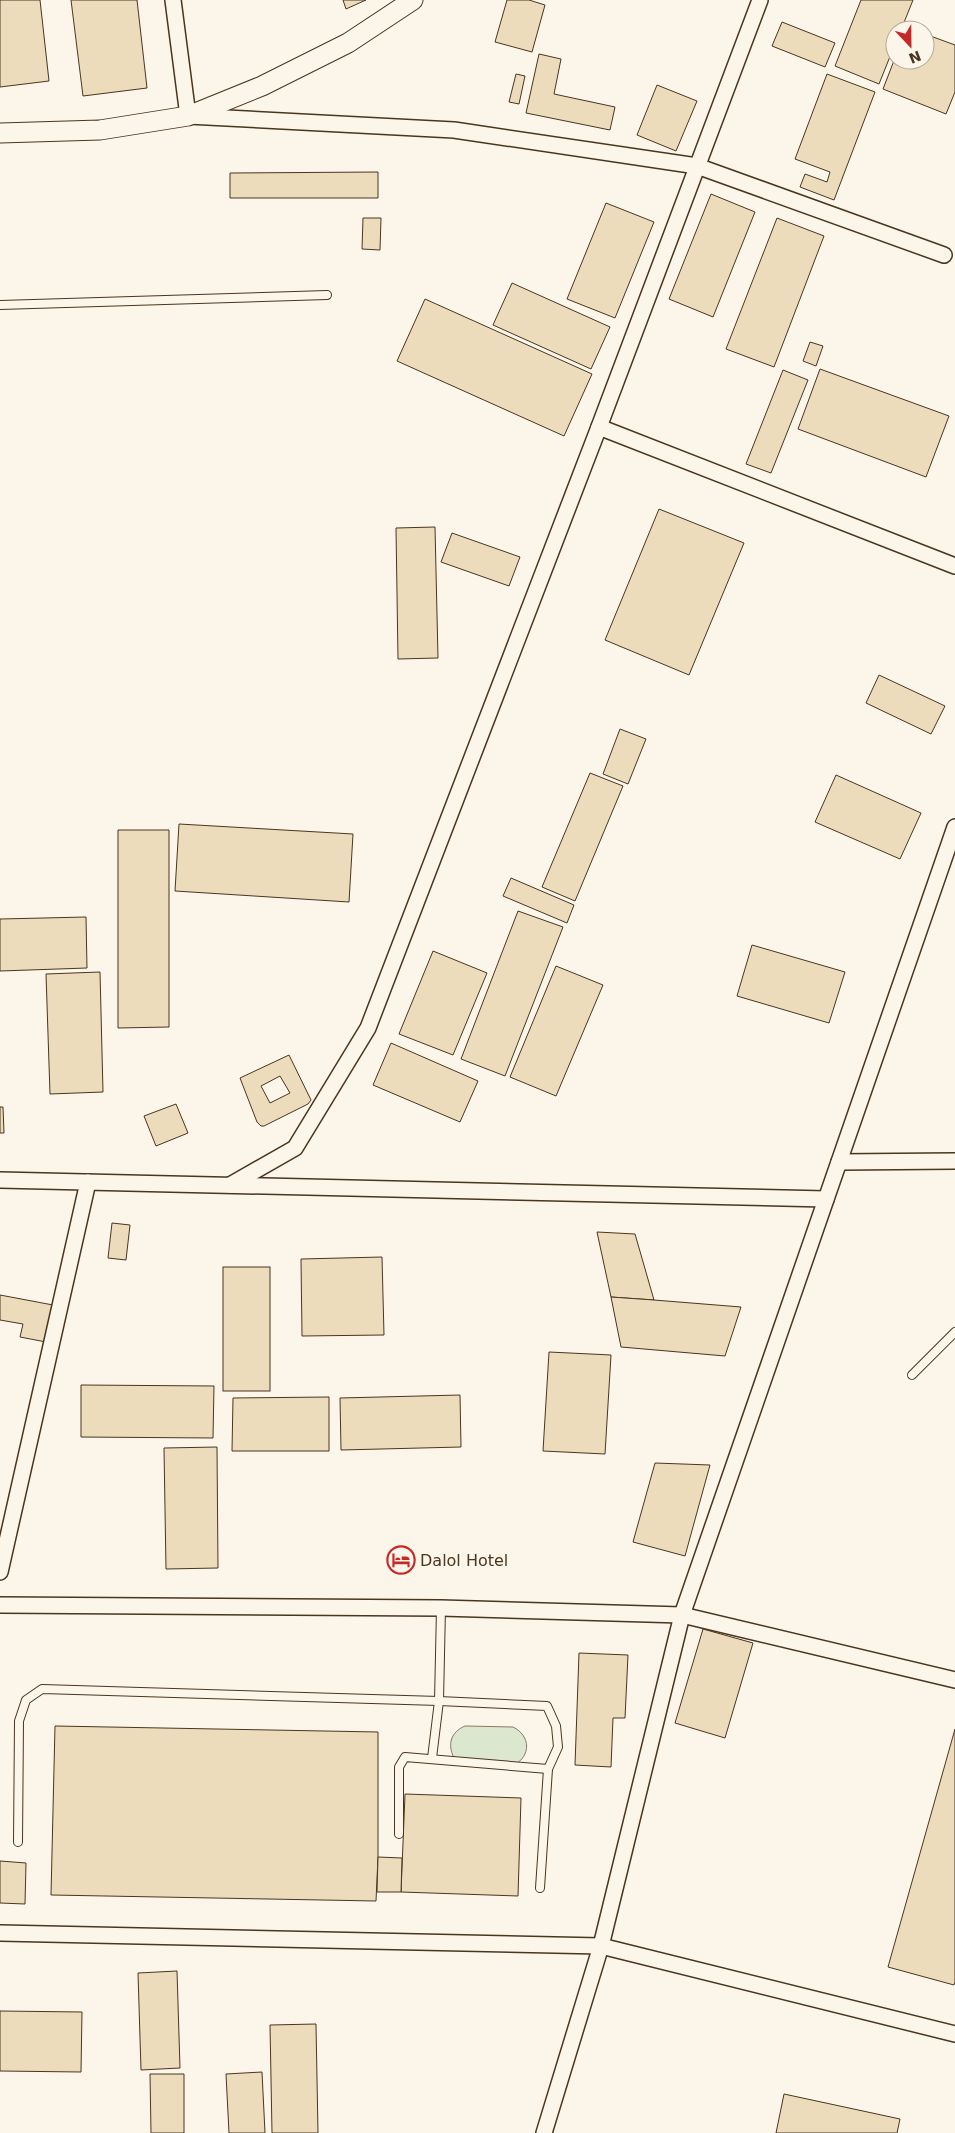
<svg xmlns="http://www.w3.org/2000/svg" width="955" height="2133" viewBox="0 0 955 2133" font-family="'DejaVu Sans',sans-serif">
<rect width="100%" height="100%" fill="#fbf6e9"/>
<path fill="#dce7d0" stroke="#887966" d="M 465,1726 L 513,1727 C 531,1736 531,1756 514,1765 L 454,1758 C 447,1744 451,1732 465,1726 Z"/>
<g fill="#ecdcbc" stroke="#4a3520" fill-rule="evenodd">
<polygon points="0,0 40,0 49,81 0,87"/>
<polygon points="71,0 137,0 147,88 83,96"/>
<polygon points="343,0 366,0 346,9"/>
<polygon points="507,0 529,0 545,5 532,52 495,42"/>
<polygon points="861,0 913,0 901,30 895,30 895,44 879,84 835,66"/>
<polygon points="782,22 835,43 825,67 772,46"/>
<polygon points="925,34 955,45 955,92 946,114 883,89 895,58 895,60 925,60"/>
<polygon points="539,54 561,59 554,94 615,107 610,130 526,113"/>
<polygon points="516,74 525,76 519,104 509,102"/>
<polygon points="827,74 875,92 834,200 800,187 805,174 827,182 830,172 795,159"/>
<polygon points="657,85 697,101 676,151 637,135"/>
<polygon points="378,172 378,198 230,198 230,173"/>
<polygon points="711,194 755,212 713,317 669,299"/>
<polygon points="606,203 654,222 615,318 567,299"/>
<polygon points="363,218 381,218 380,250 362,249"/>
<polygon points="777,218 824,236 774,367 726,349"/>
<polygon points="512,283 610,327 591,369 493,325"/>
<polygon points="425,299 592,374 564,436 397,361"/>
<polygon points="810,342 823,346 816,366 803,361"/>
<polygon points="820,369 949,416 926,477 798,429"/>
<polygon points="783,370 808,380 771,473 746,464"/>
<polygon points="659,509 744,543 689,675 605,640"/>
<polygon points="435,527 438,658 398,659 396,528"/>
<polygon points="452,533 520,557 509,586 441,562"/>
<polygon points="879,675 945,706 931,734 866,703"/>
<polygon points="620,729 646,739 628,784 603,774"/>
<polygon points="590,773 623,786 575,901 542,887"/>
<polygon points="836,775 921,813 900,859 815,822"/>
<polygon points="179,824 353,834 349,902 175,891"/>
<polygon points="118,830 169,830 169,1027 118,1028"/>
<polygon points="511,878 574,905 567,923 503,896"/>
<polygon points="518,911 563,927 505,1076 461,1059"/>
<polygon points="86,917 87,968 0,971 0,919"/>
<polygon points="752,945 845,972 829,1023 737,996"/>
<polygon points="433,951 487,973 453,1055 399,1034"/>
<polygon points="556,966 603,985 556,1096 510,1077"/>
<polygon points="100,972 103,1092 50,1094 46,974"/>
<polygon points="391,1043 478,1081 460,1122 373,1085"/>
<path d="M 289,1055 L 311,1100 L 308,1104 L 264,1126 L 261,1126 L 257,1122 L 240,1078 ZM 280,1076 L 290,1093 L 270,1103 L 261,1086 Z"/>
<polygon points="176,1104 188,1133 156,1146 144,1116"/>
<polygon points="0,1107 3,1107 4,1133 0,1133"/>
<polygon points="112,1223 130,1225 126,1260 108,1258"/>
<polygon points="597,1232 635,1234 654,1300 611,1297"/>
<polygon points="382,1257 384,1335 302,1336 301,1259"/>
<rect x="223" y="1267" width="47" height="124"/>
<polygon points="0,1295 53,1305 46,1342 20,1337 23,1324 0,1320"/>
<polygon points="611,1297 654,1300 741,1307 725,1356 621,1347"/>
<polygon points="549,1352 611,1355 605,1454 543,1451"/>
<polygon points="81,1385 214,1386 213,1438 81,1437"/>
<polygon points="460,1395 461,1447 341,1450 340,1398"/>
<polygon points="329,1397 329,1451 232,1451 233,1398"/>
<polygon points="217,1447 218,1568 166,1569 164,1448"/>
<polygon points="655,1463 710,1465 685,1556 633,1542"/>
<polygon points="703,1629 753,1643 725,1738 675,1723"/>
<polygon points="579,1653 628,1655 625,1718 613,1718 611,1767 575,1765"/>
<polygon points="55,1726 378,1732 378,1857 376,1901 51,1895"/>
<polygon points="955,1729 955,1982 954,1985 888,1967"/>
<polygon points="405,1794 521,1798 518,1896 401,1892"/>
<polygon points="378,1857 402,1858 401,1892 377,1892"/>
<polygon points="0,1861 26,1863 25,1904 0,1903"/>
<polygon points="177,1971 180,2068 141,2070 138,1973"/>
<polygon points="0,2011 82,2012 81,2072 0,2071"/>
<polygon points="316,2024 318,2133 272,2133 270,2025"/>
<polygon points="262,2072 265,2133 229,2133 226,2074"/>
<polygon points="150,2074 184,2074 184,2133 151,2133"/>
<polygon points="784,2094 900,2119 897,2133 776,2133"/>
</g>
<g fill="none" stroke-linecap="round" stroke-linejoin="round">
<g stroke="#4a3520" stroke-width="10">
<g id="service">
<polyline points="0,305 327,295"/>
<polyline points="912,1375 955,1332"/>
<polyline points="432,1758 439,1701 441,1608"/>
<polyline points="399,1834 399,1767 405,1757 548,1769"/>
<polyline points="18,1842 19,1721 26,1700 42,1689 439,1701 547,1706 556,1726 558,1747 548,1769 540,1888"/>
</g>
</g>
<g stroke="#4a3520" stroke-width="18">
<g id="minor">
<polyline points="173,0 188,116 454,130 697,166 944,255"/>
<polyline points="599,427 955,566"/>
<polyline points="839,1162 955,1161"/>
<polyline points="0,1180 826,1199"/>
<polyline points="230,1185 295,1148 368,1028 599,427 760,0"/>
<polyline points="0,1572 88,1182"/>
<polyline points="0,1605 441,1608 682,1615 955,1680"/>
<polyline points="0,1933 601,1946 955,2034"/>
<polyline points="544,2133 601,1946 682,1615 955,827"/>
</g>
</g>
<g stroke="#4a3520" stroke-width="21">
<polyline id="tertiary" points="0,133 100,130 188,116 262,86 348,43 413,0"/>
</g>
<use href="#service" stroke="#fbf6e9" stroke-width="8"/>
<use href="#minor" stroke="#fbf6e9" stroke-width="15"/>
<use href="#tertiary" stroke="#fbf6e9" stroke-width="19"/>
</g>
<defs>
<g id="hotel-ring" transform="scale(1.4375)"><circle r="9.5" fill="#fbf6e9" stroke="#c62828" stroke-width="1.5"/><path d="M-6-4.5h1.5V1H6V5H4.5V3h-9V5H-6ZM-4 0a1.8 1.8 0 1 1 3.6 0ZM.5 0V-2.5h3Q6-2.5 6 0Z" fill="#c62828"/></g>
</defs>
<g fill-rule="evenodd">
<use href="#hotel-ring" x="401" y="1560"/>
</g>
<g text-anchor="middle" stroke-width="4" stroke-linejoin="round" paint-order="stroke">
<g font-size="16" fill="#4a3520" stroke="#fbf6e9" text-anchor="start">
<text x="420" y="1566">Dalol Hotel</text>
</g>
</g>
<g transform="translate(910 45) rotate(158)"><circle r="24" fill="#fbf6e9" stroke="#b4a999"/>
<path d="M0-4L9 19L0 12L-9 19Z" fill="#c62828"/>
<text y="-8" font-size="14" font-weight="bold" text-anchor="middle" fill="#4a3520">N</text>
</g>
</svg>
